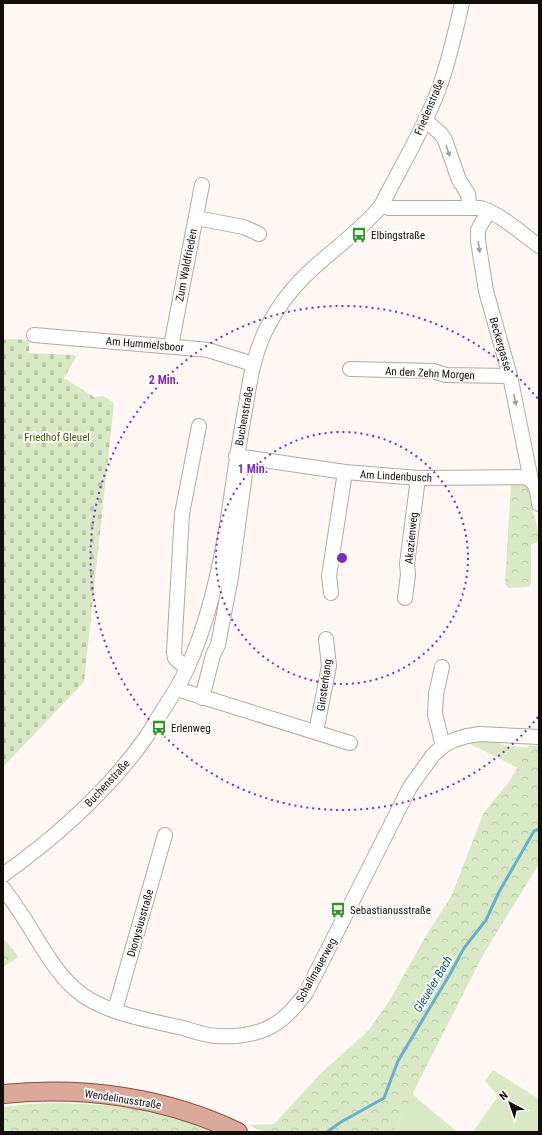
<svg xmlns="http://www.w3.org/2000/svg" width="542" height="1135" viewBox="0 0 542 1135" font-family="'Roboto Condensed',sans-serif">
<defs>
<pattern id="forest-crowns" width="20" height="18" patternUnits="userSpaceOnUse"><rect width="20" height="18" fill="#d9e9c6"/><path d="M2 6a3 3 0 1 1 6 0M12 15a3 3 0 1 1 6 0" fill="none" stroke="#b9c7a9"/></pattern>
<pattern id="cemetery-stones" width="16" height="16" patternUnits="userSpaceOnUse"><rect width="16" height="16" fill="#d9e9c6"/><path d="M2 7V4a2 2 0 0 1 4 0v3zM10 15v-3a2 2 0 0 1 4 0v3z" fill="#b9c7a9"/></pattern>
</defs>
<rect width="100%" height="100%" fill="#fff7f4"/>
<g fill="#d9e9c6">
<polygon points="482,741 498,741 502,745 529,748 518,768 468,743"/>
<polygon points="493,1070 539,1099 539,1132 473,1132 498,1096 485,1081"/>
<polygon points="412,1094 457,1132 393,1132"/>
</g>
<g fill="url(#forest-crowns)">
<polygon points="511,483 522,483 528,487 539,537 539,541 531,545 531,583 529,587 508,588 505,584"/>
<polygon points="529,745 539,746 539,864 484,953 393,1132 263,1132 249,1125 274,1124 321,1073 367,1032 388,1003 424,939 452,895 483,814 511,779"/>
<polygon points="3,938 19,957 3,967"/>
<path d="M 54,1103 C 98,1104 148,1106 190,1122 C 198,1125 205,1129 213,1132 L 3,1132 L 3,1107 L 29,1104 Z"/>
</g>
<polygon fill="url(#cemetery-stones)" points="11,339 29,340 29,353 74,355 76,357 64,378 94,397 103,396 114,403 84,682 3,767 3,340"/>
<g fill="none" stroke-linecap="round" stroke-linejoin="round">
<polyline stroke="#68afca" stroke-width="3" points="327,1132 341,1122 384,1098 398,1061 450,974 464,948 486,920 499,892 534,831 539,829"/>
<g stroke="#b8a7a0" stroke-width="16">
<g id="minor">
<polyline points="425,120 441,134 445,140 459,180 468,194 470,207"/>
<path d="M 381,206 L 389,208 L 481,208 C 502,215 521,233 539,246"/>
<polyline points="489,211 481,224 478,230 478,241 486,291 510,376 531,480"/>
<polyline points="196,218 244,227 259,234"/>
<polyline points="34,335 198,349 208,350 253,364"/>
<polyline points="171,346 202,185"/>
<polyline points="350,369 433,371 446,375 510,376"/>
<path d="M 236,456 L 345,472 L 418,478 L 525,477 C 538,483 537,491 539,504"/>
<polyline points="331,593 329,576 345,472"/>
<polyline points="405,598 408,574 407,564 418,478"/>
<polyline points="442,667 436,694 435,714 443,746"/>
<polyline points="187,669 175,658 174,652 182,514 199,426"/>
<polyline points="177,689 350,743"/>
<polyline points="202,698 213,655 218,645 231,577 247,459"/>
<polyline points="316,732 329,666 326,639"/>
<path d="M 3,875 C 56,837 106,793 144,740 C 150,732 154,724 159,716 C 169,701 178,687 186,671 C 209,621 221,566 229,512 C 234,477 239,441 246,405 C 250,378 255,349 269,324 C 277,309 289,292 302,279 C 327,253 358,234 381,206 C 400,168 423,131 438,91 C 449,62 455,33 462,3"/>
<path d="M 3,888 C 14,903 25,919 35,936 C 47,955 58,974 75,989 C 101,1013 149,1020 183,1028 C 194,1031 206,1036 218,1036 C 234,1037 251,1035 266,1029 C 283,1022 295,1007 306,993 L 410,787 L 433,755 L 443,746 L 454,740 L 467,736 L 480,734 L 539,737"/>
<polyline points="115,1010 165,835"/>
</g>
</g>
<g stroke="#864d3e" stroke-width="20">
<path id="major" d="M 3,1094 C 83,1086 165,1097 238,1132"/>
</g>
<use href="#minor" stroke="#fff" stroke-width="14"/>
<use href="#major" stroke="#dba99c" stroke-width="18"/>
</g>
<defs><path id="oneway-solid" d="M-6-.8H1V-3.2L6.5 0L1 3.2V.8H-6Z"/></defs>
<g fill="#a19f9d">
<use href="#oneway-solid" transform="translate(448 151) rotate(71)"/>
<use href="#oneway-solid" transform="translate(479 247) rotate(82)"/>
<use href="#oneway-solid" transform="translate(515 400) rotate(78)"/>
</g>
<g fill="none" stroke="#7b2cbf" stroke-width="2" stroke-dasharray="2 4">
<circle cx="342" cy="558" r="126"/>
<path d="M538 717A252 252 0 1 1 538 399"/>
</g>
<defs>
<g id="bus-bare" transform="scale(1.2)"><path d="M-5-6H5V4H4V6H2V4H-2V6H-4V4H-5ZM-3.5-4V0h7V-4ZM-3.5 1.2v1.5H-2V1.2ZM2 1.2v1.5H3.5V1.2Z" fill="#2c9721" stroke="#fff" stroke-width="2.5" paint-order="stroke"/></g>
</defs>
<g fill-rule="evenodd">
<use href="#bus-bare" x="359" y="235"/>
<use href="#bus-bare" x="159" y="728"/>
<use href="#bus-bare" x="338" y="910"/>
</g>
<g text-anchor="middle" stroke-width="3.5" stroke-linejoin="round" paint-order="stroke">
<g font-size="11" fill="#140e0b" stroke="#fff">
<text transform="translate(429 107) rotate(-67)" y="4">Friedenstraße</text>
<text transform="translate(186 265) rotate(-79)" y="4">Zum Waldfrieden</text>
<text transform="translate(145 344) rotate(5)" y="4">Am Hummelsboor</text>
<text transform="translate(501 344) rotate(74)" y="4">Beckergasse</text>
<text transform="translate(430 373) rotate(3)" y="4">An den Zehn Morgen</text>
<text transform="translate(244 416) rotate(-80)" y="4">Buchenstraße</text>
<text transform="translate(396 476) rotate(3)" y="4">Am Lindenbusch</text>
<text transform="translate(411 538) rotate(-84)" y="4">Akazienweg</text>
<text transform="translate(324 685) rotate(-82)" y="4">Ginsterhang</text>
<text transform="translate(107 783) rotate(-47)" y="4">Buchenstraße</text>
<text transform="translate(140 923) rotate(-74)" y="4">Dionysiusstraße</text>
<text transform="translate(316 970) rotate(-61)" y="4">Schallmauerweg</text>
<text transform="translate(123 1099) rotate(9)" y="4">Wendelinusstraße</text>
</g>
<g font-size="11" fill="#140e0b" stroke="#fff" text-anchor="start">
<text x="371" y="239">Elbingstraße</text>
<text x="171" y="732">Erlenweg</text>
<text x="350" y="914">Sebastianusstraße</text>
</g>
<g font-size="11" fill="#3f5a00" stroke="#fff">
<text x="57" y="441">Friedhof Gleuel</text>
</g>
<g font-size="12" font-style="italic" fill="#145063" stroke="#fff">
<text transform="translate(433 984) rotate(-59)" y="4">Gleueler Bach</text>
</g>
</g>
<circle cx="342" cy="558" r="6" fill="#7b2cbf" stroke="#fff" stroke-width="2"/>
<g font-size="12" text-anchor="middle" font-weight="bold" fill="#7b2cbf" stroke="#fff" stroke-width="3.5" stroke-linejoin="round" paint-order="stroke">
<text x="164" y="384">2 Min.</text>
<text x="253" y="473">1 Min.</text>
</g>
<rect width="542" height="1135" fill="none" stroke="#140e0b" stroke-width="8"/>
<g transform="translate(510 1103) rotate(319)" stroke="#ffffff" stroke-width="3" paint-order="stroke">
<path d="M0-3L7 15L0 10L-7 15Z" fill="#140e0b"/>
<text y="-6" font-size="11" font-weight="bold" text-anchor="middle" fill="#140e0b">N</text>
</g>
</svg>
